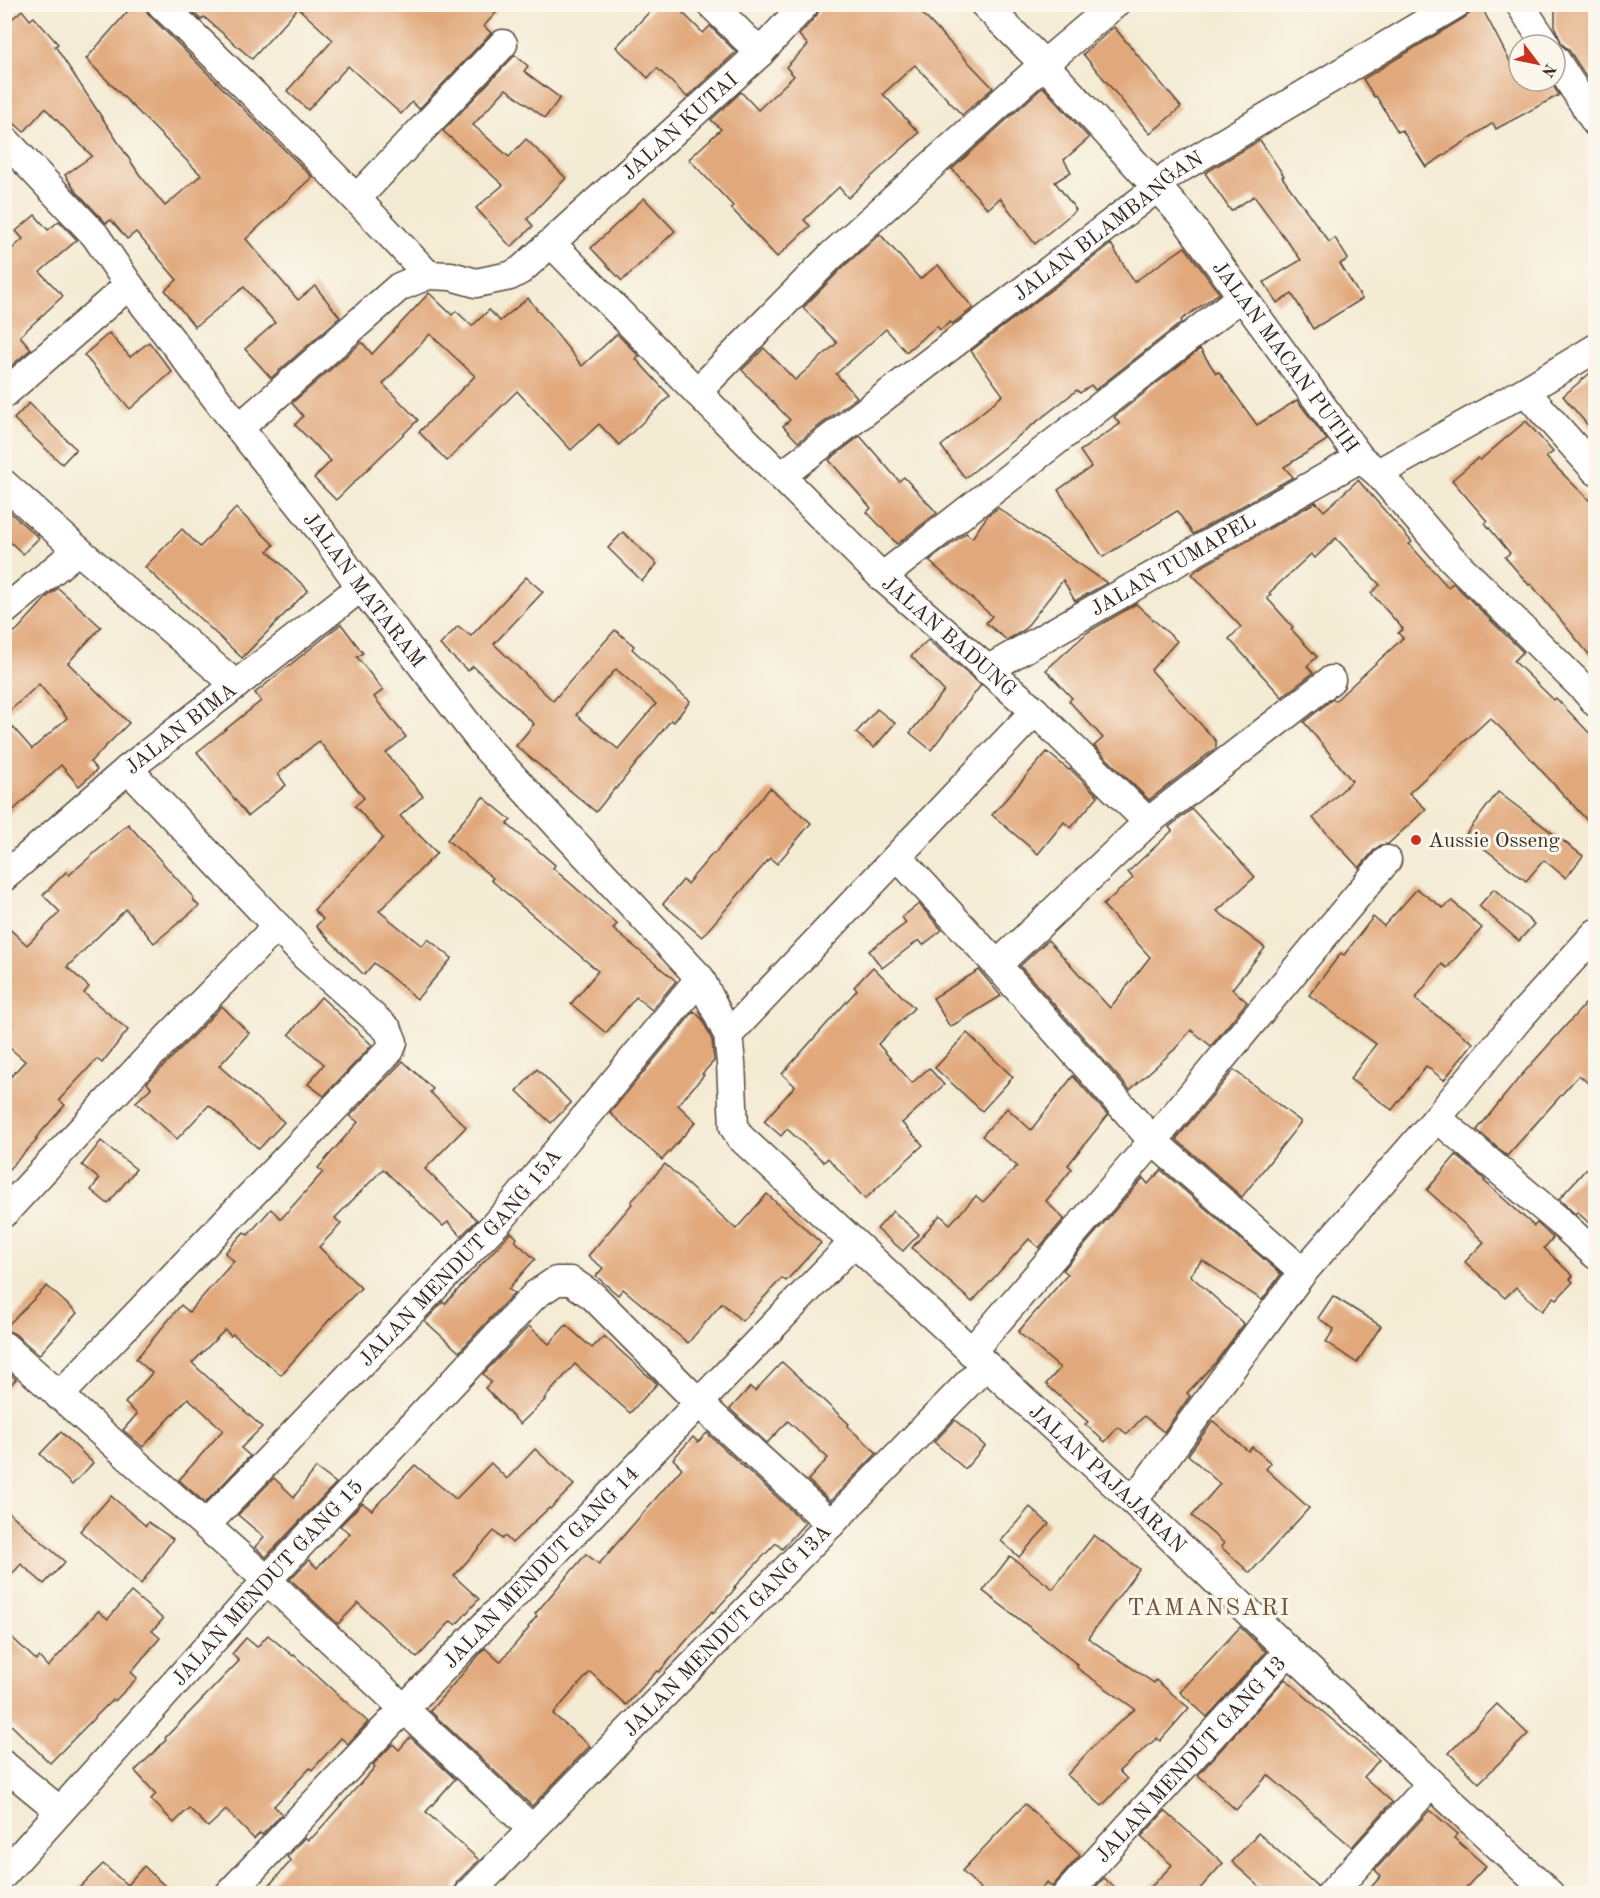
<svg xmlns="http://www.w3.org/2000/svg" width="1600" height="1898" viewBox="0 0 1600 1898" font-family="'Old Standard TT',serif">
<rect width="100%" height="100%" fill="#fbf7ec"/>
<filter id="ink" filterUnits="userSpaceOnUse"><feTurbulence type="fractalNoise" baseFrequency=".0167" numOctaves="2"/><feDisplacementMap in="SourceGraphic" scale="12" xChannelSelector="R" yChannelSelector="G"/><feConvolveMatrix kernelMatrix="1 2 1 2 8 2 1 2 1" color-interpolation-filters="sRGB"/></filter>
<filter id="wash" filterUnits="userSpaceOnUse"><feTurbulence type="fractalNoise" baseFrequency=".008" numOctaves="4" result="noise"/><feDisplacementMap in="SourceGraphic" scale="24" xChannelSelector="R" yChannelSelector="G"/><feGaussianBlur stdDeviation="1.35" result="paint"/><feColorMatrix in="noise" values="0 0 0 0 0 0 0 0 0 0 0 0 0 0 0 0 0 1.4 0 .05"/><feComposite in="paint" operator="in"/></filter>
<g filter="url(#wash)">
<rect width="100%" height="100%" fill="#f4ebd4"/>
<g id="blocks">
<g fill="#e1a87b" fill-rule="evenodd">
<polygon points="134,4 145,4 145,9 150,16 312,177 246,239 298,300 315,286 340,317 271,378 245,349 275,323 244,287 195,327 165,290 177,280 136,232 127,239 111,220 106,223 75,190 65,175 92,156 45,108 24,132 15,124 13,126 4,123 4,26 22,10 30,20 34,17 58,44 55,46 139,174 165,206 201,175 86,59"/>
<polygon points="185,4 504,4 484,26 491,33 419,109 412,102 401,114 348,66 308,110 287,91 333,40 298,8 252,59 204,17 201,20"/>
<polygon points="657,4 674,4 703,33 710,26 736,52 687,97 657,68 648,78 616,47"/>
<polygon points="821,4 913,4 993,88 962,115 915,65 883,94 919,133 848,198 839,187 804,220 810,226 777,257 731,208 733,206 689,159 721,129 711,120 741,92 758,110 794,76 786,67 808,45 799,35 817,15"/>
<polygon points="1472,4 1480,4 1516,73 1519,72 1519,81 1550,81 1559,95 1496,129 1493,123 1426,167 1402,130 1398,132 1376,96 1374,97 1363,79 1464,18 1470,13"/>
<polygon points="1555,4 1596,4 1596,70 1587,78 1569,50 1562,44 1555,28"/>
<polygon points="1114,27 1181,107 1150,134 1083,54"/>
<polygon points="515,55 528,66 524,71 560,98 545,118 506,89 473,125 509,157 526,139 566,178 527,219 533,226 511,247 476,208 503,185 443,131"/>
<polygon points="1043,87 1089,138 1064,160 1071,172 1055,182 1076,210 1035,244 1000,198 988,209 952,169"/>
<polygon points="1260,140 1284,176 1282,177 1329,242 1335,238 1348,259 1340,264 1362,299 1313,329 1292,294 1277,303 1264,282 1301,260 1254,196 1231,211 1205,173"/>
<polygon points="644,198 675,231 622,281 591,248"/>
<polygon points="35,215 48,230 59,221 77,240 40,272 63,296 20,336 31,349 4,372 4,256 23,239 16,231"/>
<polygon points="880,234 920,279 938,265 973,308 952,324 950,322 940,330 937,326 906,352 886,329 836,374 857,397 798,442 783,426 790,420 742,370 764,348 795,380 837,343 803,308 843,267"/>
<polygon points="1111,244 1134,282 1185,247 1219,293 1181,320 1182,322 1095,390 1091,385 1080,393 1077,390 965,478 941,446 1003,395 971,351"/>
<polygon points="429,293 452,315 456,311 472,326 489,310 500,321 528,298 582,366 617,334 639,356 636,359 670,396 619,445 599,424 571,450 517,391 447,461 419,432 475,376 430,334 383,384 418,420 336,500 314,478 331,461 295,425 303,416 292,403 362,342 372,354"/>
<polygon points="109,333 130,357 149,342 172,372 130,409 84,355"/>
<polygon points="1200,349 1216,373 1219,372 1257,425 1297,400 1327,440 1284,467 1293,477 1193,534 1177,511 1103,557 1058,490 1091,467 1080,451 1120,424 1114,417"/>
<polygon points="1596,368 1596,435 1563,396"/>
<polygon points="29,403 76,449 62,464 14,419"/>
<polygon points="1526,421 1553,452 1546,457 1596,507 1596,663 1531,584 1529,585 1505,557 1510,553 1485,523 1487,521 1452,480 1478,458 1480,460"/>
<polygon points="860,436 899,481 904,477 937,513 897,544 867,512 871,508 829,460"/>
<polygon points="1358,480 1412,542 1409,544 1448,587 1453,583 1523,652 1514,661 1554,700 1556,698 1596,740 1596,830 1516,743 1490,718 1409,793 1426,809 1388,844 1381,845 1375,849 1359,868 1313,818 1352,781 1304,722 1333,699 1335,701 1403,638 1398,633 1403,629 1371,593 1380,585 1336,538 1315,558 1311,554 1269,593 1271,595 1267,598 1293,627 1291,629 1317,657 1307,666 1313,673 1282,697 1229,639 1241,627 1192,574 1198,569 1316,502 1324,511"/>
<polygon points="4,507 39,538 23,554 4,536"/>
<polygon points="236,508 274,545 268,551 308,590 242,658 145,567 182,529 200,547"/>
<polygon points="998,508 1107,583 1075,601 1063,580 1024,630 1007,640 986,623 992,616 929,561 966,533 972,538 988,515"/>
<polygon points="623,532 657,564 642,581 608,548"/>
<path d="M 526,577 L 543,592 L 494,644 L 553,701 L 615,630 L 634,646 L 632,649 L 677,690 L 690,701 L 674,722 L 671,720 L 616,789 L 615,788 L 596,812 L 516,746 L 534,724 L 473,666 L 468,671 L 440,645 L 458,626 L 471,636 ZM 616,669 L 656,704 L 618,749 L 576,715 Z"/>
<polygon points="58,588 101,627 68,663 129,723 90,762 97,770 79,786 61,765 4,819 4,717 32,749 67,718 39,684 4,716 4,640 18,629 48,596"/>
<polygon points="1136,604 1177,641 1151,670 1216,741 1216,748 1149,800 1094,746 1103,738 1069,701 1072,698 1046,670 1088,632"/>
<polygon points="341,624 363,653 357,657 383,690 374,697 406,737 386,753 423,796 400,816 437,853 379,911 422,946 428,939 452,958 417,999 374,963 364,975 316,926 323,919 314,910 383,838 355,806 364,798 319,741 278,774 286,785 248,816 197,752 261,701 255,693"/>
<polygon points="928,640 981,685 931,750 910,733 944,691 911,656"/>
<polygon points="877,709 895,723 874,748 856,733"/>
<polygon points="1047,752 1069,770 1070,769 1098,796 1071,828 1064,822 1038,854 992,815"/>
<polygon points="770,788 811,823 777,864 770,858 702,937 663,904 683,880 687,884 713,853 714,854"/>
<polygon points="1498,792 1583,856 1566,878 1544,860 1526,881 1466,834"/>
<polygon points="483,797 511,820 507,824 555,865 553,868 617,924 613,929 676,981 652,1010 636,997 606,1033 571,1004 598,971 491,880 493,878 447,840"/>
<polygon points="1192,809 1255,877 1217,911 1265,948 1232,989 1247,1002 1211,1046 1191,1030 1175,1049 1130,1090 1020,966 1048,940 1110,1008 1150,957 1103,905 1133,878 1128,872 1172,831 1169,827"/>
<polygon points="128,824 194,898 193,900 199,906 154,943 126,909 67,967 89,987 84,993 128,1030 102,1063 97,1059 59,1100 65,1105 35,1139 37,1140 4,1174 4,1084 25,1061 4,1043 4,924 27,945 60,912 43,895 66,872 69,875"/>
<polygon points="1417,889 1443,908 1452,901 1482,928 1447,968 1442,964 1415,999 1473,1043 1444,1080 1426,1066 1392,1110 1350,1079 1376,1044 1309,995 1341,953 1344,955 1373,917 1384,926"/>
<polygon points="1494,889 1534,924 1519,941 1479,906"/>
<polygon points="919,904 942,930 923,945 919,940 882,968 869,951 906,923 902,917"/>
<polygon points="873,967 914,1008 878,1044 912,1083 929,1068 944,1085 902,1123 923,1145 865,1199 828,1158 824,1162 787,1129 781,1136 764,1121 795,1086 782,1074 857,990 854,987"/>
<polygon points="979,970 1001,996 950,1027 933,998"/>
<polygon points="1596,992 1596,1090 1579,1075 1507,1156 1477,1130 1519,1078"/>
<polygon points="321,997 372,1045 324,1096 308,1084 324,1064 289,1034"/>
<polygon points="222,1006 249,1033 219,1066 284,1122 259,1149 209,1105 177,1139 136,1102 151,1088 147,1083"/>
<polygon points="694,1011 702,1019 712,1040 714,1061 702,1074 704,1075 678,1105 696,1122 662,1160 610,1113"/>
<polygon points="967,1033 1013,1077 982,1111 935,1068"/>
<polygon points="403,1061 433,1089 430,1092 466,1127 425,1169 477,1220 461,1236 448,1222 443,1226 383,1169 335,1218 341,1224 319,1247 361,1288 329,1320 281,1375 233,1334 231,1336 225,1330 192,1363 262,1427 241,1448 250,1456 205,1503 179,1480 223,1430 188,1398 143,1447 123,1430 137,1414 125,1403 152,1373 136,1359 181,1305 189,1312 234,1261 225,1253 244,1232 248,1235 271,1209 281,1219 323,1172 318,1168 358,1122 350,1116"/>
<polygon points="537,1069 571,1103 551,1123 517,1091"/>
<polygon points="1234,1070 1301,1122 1242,1197 1176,1139"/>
<polygon points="1073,1076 1108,1115 1068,1165 1072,1169 1046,1201 1064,1219 1039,1248 1029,1239 972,1302 912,1248 940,1215 950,1224 976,1196 983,1202 1017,1166 982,1136 1007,1108 1031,1130"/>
<polygon points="101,1141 136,1169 108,1204 91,1190 99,1179 82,1165"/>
<polygon points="1456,1155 1485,1180 1484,1181 1534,1226 1537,1223 1553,1238 1544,1248 1573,1276 1570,1279 1573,1282 1557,1299 1554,1297 1542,1311 1516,1287 1505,1298 1465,1262 1484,1242 1427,1190"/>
<polygon points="1596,1158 1596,1229 1577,1212 1575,1214 1559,1199"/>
<polygon points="665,1164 736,1229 767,1194 821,1243 786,1281 782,1278 742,1321 722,1303 688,1343 623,1289 618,1295 596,1276 603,1268 588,1256 632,1204 631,1202"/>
<polygon points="1161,1170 1281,1274 1262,1300 1202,1260 1190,1275 1244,1324 1215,1363 1187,1393 1190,1396 1164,1432 1144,1416 1127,1434 1118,1427 1105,1442 1085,1424 1088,1422 1046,1384 1060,1368 1018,1332 1068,1274 1063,1270 1136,1186 1143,1178 1148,1184"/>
<polygon points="893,1211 919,1234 903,1251 877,1229"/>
<polygon points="511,1232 517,1238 515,1241 535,1259 508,1289 514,1293 459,1352 425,1321 443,1302 445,1304"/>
<polygon points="47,1286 77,1313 39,1355 15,1334 4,1329"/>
<polygon points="1333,1296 1381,1326 1357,1363 1326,1342 1334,1329 1318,1318"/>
<polygon points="566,1325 592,1348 604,1336 657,1384 630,1413 575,1364 544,1399 545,1400 520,1424 485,1388 491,1382 483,1374 529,1326 549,1344"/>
<polygon points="782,1362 849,1424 847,1426 877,1453 830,1501 808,1480 828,1458 788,1421 767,1443 730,1409 750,1387 755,1391"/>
<polygon points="4,1369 16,1379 4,1392"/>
<polygon points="955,1420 985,1446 965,1469 934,1442"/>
<polygon points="1213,1421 1248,1451 1252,1447 1271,1463 1266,1469 1309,1508 1250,1573 1221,1547 1224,1543 1192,1516 1220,1484 1188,1455"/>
<polygon points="61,1432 93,1463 72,1485 40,1454"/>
<polygon points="707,1433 805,1523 782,1549 776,1543 734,1587 736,1588 713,1613 712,1611 659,1672 657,1671 626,1705 590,1672 553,1714 590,1746 532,1806 430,1711 485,1648 500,1662 529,1628 528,1627 537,1616 535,1614 586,1554 599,1564 682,1468 673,1459 693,1437 698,1442"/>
<polygon points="535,1449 574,1485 550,1509 549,1508 512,1543 505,1536 502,1539 494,1531 454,1576 479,1599 456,1625 451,1621 417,1658 358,1603 338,1624 290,1579 309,1560 317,1568 350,1533 340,1526 362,1503 372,1510 415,1465 456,1499 491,1463 507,1479"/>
<polygon points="316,1468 336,1483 266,1557 255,1547 264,1537 238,1515 274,1478 294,1497"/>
<polygon points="111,1496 146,1526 148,1522 173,1539 141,1584 80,1531"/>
<polygon points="1030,1507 1049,1524 1019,1557 1001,1541"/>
<polygon points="4,1508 65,1562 44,1584 21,1564 4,1583"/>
<polygon points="1094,1535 1139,1569 1088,1638 1154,1683 1156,1680 1189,1708 1160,1741 1157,1738 1119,1771 1127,1779 1102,1806 1067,1775 1099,1740 1135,1709 1077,1668 1078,1665 983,1591 1010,1556 1053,1589"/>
<polygon points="131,1592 163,1619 152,1631 160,1638 131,1672 137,1678 115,1701 113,1699 50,1763 4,1718 4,1630 36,1660 39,1657 48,1667 98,1611 108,1619"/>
<polygon points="1240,1627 1266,1652 1207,1717 1180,1692"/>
<polygon points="268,1635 293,1656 294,1655 368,1722 348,1744 341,1738 312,1770 310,1768 274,1806 282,1814 262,1835 260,1833 254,1839 226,1810 208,1827 189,1808 174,1823 151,1799 156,1794 135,1771 166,1740 165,1738 239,1661 232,1654 246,1638 257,1647"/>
<polygon points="1285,1679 1379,1760 1364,1777 1392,1802 1352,1847 1268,1775 1236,1810 1198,1775"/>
<polygon points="1497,1704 1528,1734 1479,1783 1449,1753"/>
<polygon points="410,1737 455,1779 426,1812 479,1860 457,1882 453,1893 262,1893 291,1861 287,1857 305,1837 308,1840 311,1837 312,1838 375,1767 373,1765 386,1751 393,1744 399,1750"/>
<polygon points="1025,1804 1080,1855 1052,1887 1047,1882 1036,1893 985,1893 962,1871"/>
<polygon points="1430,1810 1458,1834 1454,1838 1486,1866 1461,1893 1366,1893 1381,1876 1375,1870"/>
<polygon points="1165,1811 1223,1863 1196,1893 1145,1893 1172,1865 1141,1837"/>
<polygon points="1258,1833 1317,1886 1315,1893 1267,1893 1232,1862"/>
<polygon points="103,1864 127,1885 144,1866 172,1893 74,1893"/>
<polygon points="1104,1878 1121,1893 1090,1893"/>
</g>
</g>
</g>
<g filter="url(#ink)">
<use href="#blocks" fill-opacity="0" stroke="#574739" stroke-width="1.5"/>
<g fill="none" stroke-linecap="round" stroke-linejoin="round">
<g stroke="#574739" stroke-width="31">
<g id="minor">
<path d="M 161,4 C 253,92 342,182 428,275"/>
<polyline points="711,4 760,53"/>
<path id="s1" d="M 984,4 L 1044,64 L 1184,217 L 1360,458 L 1378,473 L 1451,558 L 1584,689 L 1596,703"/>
<polyline points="1520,4 1546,45"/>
<polyline points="1555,59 1596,123"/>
<path id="s2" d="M 4,139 L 95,235 L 129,285 L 239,428 L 321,531 L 361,587 L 487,749 L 700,978 L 728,1035 L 731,1063 L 734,1127 L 740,1137 L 1133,1501 L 1289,1651 L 1550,1894"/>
<polyline points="357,198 503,44"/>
<path id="s3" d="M 551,243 L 697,392 L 882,577 L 1035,711 L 1148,822"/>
<polyline points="1525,391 1596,471"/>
<polyline points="697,392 832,255 1044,64 1115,4"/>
<polyline points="4,394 129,285"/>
<path id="s4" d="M 239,428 L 399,287 L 428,275 L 451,276 L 476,283 L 510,276 L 521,270 L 760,53 L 805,4"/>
<polyline points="1378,473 1525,391 1596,348"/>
<path id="s5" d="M 781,476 L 1157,188 L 1169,175 L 1456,4"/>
<polyline points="4,484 78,550 236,685"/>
<polyline points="882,577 1242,296"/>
<polyline points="4,611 78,550"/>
<path id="s6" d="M 987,670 L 1360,458"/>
<polyline points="898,857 997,965 1153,1141 1303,1272"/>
<path id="s7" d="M 4,877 L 128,769 L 361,587"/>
<polyline points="997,965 1148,822 1331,680"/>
<polyline points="728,1035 1035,711"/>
<polyline points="1437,1118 1557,1219 1596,1255"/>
<polyline points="4,1213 147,1059 277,926"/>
<polyline points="4,1346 267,1580 532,1829"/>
<polyline points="971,1352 1153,1141 1387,860"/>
<polyline points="59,1396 390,1050 393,1042 388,1030 306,957 128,769"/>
<polyline points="1133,1501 1303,1272 1437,1118 1520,1017 1596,933"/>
<path id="s8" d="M 206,1525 L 505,1214 L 700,978"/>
<polyline points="4,1765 60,1811"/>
<path id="s9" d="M 4,1874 L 267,1580 L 535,1295 L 556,1281 L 571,1281 L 593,1296 L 700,1404 L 831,1524"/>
<path id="s10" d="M 229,1894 L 374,1740 L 853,1243"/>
<path id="s11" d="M 469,1894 L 985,1366"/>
<path id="s12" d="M 1067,1894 L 1289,1651"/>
<polyline points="1331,1894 1431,1784"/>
</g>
</g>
<use href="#minor" stroke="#fff" stroke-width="28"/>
</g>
</g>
<circle fill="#c8321e" stroke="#fbf7ec" stroke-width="2" cx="1416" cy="840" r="6"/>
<g text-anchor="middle" stroke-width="6" stroke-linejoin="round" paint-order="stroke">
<g font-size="21" fill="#3b2a1e" stroke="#fbf7ec">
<text dy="7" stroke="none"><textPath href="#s4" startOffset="555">JALAN KUTAI</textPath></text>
<text dy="7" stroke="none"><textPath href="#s5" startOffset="412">JALAN BLAMBANGAN</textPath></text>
<text dy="7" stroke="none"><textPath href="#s1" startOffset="465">JALAN MACAN PUTIH</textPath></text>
<text dy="7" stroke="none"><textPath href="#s6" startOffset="214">JALAN TUMAPEL</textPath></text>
<text dy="7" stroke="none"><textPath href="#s2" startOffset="578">JALAN MATARAM</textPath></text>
<text dy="7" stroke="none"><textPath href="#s3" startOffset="560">JALAN BADUNG</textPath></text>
<text dy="7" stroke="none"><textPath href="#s7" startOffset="231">JALAN BIMA</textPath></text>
<text dy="7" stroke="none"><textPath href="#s8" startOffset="369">JALAN MENDUT GANG 15A</textPath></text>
<text dy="7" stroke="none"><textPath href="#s2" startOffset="1761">JALAN PAJAJARAN</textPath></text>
<text dy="7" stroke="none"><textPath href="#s10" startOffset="452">JALAN MENDUT GANG 14</textPath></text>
<text dy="7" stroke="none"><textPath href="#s9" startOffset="393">JALAN MENDUT GANG 15</textPath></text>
<text dy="7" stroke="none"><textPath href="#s11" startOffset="369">JALAN MENDUT GANG 13A</textPath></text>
<text dy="7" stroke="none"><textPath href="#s12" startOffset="183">JALAN MENDUT GANG 13</textPath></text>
</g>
<g font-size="21" fill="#3b2a1e" stroke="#fbf7ec" text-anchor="start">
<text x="1428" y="847">Aussie Osseng</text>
</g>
<g font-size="24" letter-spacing="1.5" fill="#75563f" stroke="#fbf7ec">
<text x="1209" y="1615">TAMANSARI</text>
</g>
</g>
<rect width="1600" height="1898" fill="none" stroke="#fbf7ec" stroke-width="24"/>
<g transform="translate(1537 63) rotate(122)"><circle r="28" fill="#fbf7ec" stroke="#aea59a" stroke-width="1.5"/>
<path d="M0-4.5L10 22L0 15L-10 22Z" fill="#c8321e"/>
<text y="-9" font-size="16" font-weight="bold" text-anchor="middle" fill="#3b2a1e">N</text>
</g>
</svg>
